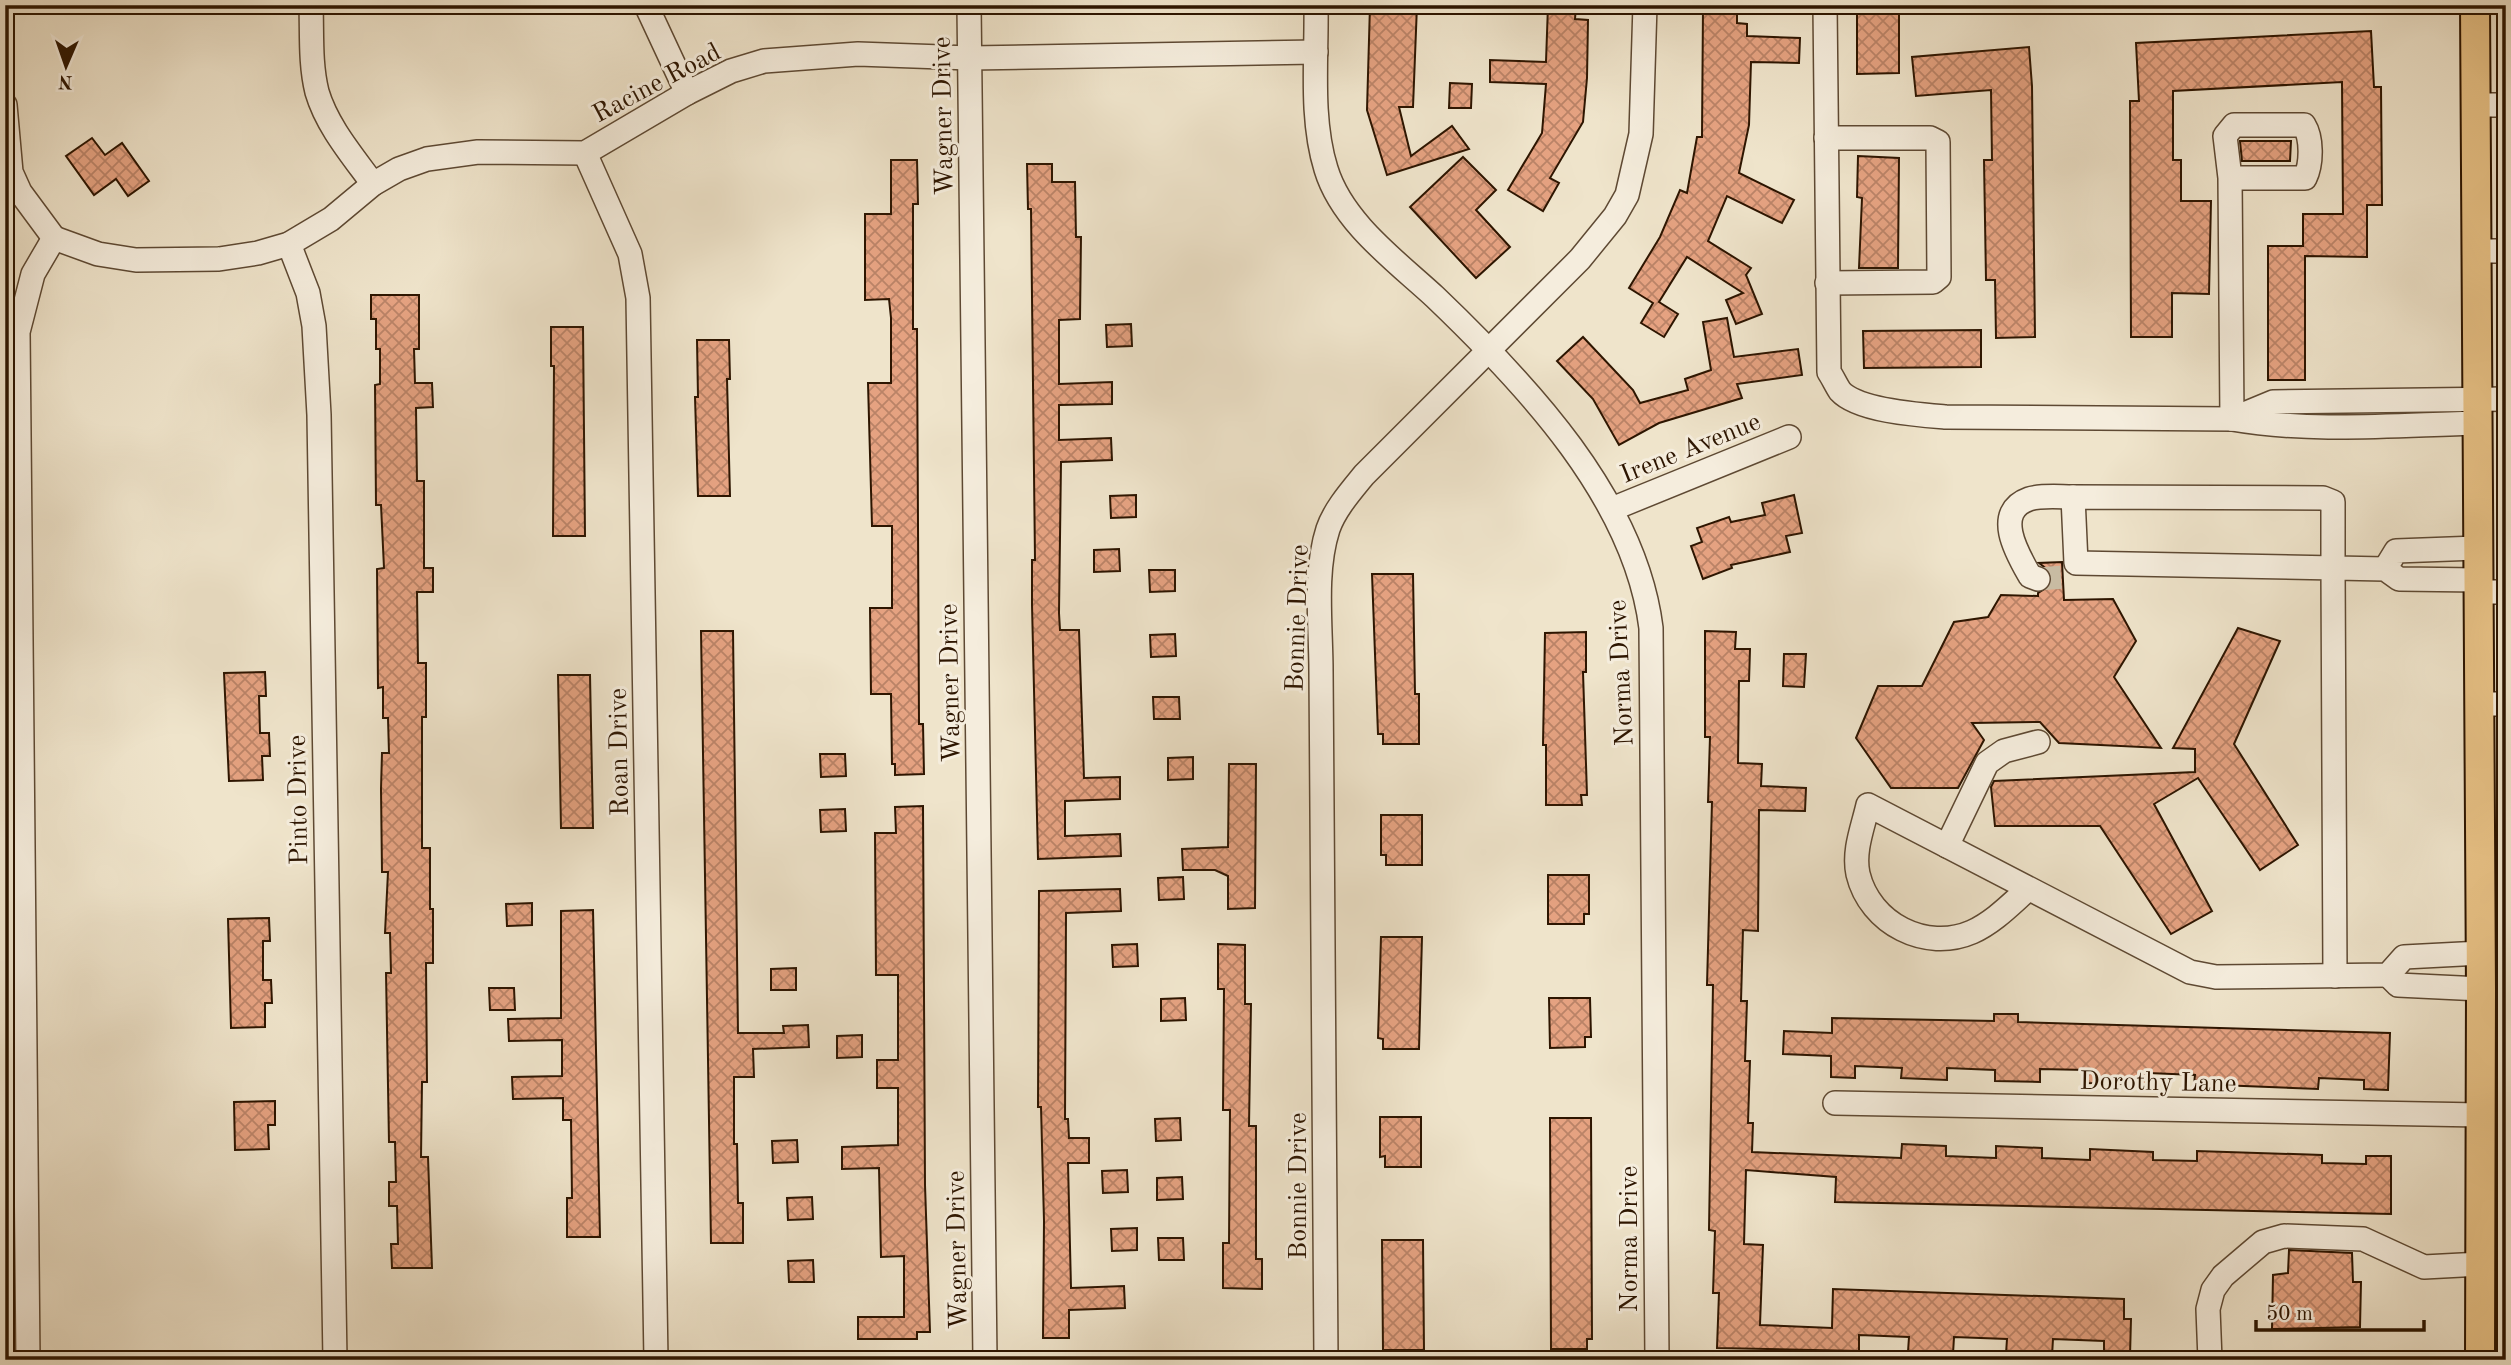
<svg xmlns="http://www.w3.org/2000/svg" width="2511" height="1365" viewBox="0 0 2511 1365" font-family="'Old Standard TT',serif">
<defs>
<pattern id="building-cross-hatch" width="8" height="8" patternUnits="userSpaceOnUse" patternTransform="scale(1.75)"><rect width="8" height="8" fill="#e5a281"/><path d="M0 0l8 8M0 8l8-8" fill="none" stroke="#ba8367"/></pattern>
</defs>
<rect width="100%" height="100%" fill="#efe4cb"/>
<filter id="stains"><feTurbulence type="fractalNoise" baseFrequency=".00286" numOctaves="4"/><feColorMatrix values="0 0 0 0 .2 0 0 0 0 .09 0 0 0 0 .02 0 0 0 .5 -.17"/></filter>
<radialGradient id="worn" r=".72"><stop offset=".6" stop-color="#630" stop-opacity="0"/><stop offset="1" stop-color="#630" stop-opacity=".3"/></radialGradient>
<g fill="url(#building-cross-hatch)" stroke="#2d1500" stroke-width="2">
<polygon points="1370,5 1417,5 1413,107 1399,107 1411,156 1452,126 1469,149 1387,175 1367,110"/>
<polygon points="1548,5 1576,6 1575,19 1588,20 1587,78 1583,122 1550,178 1559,183 1543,211 1508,190 1542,133 1546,84 1490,82 1490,60 1546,62"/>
<polygon points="1857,5 1899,5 1899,73 1857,74"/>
<polygon points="1703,8 1737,9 1737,23 1747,24 1747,36 1800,38 1799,63 1751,62 1749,125 1739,173 1794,200 1782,223 1727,196 1708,241 1751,268 1746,275 1762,314 1736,324 1726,300 1743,293 1687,257 1659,302 1678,314 1664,337 1641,323 1653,303 1629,288 1660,237 1680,190 1687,193 1697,137 1702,137"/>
<polygon points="2371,31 2374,87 2381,87 2382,205 2367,205 2367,257 2305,256 2305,380 2268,380 2268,246 2303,246 2303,214 2343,214 2342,82 2173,91 2173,160 2181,160 2181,201 2211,201 2209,294 2172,293 2172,337 2131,337 2130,101 2139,101 2136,43"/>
<polygon points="2029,47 2032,86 2035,337 1996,338 1995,280 1986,280 1984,160 1992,160 1991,90 1916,96 1912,57"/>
<polygon points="1450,83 1472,84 1471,108 1449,108"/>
<polygon points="92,138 105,155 122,143 149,181 128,196 116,179 94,195 66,156"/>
<polygon points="2240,141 2291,141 2290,161 2242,161"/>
<polygon points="1858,156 1899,158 1898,268 1859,268 1862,198 1857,197"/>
<polygon points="1463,157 1496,190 1476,210 1510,247 1476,278 1410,207"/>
<polygon points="891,160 917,160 918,204 913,204 913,329 917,329 919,724 923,724 924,774 895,775 895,764 892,764 891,694 871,694 870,608 892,608 892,526 872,526 868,383 891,383 891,318 889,299 865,300 865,214 891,214"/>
<polygon points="1027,164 1052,164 1052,182 1075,182 1076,237 1081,237 1080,319 1059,320 1059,384 1112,382 1112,404 1059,405 1059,440 1111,438 1112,460 1061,462 1059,613 1060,630 1079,630 1084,778 1120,777 1120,799 1065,801 1065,836 1120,834 1121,856 1038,859 1032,605 1032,560 1035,560 1031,209 1028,209"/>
<polygon points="371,295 419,295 419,349 414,349 415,383 432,383 433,407 416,408 417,481 424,481 424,568 433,568 433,592 417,592 418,663 426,663 426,717 422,717 422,848 430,848 430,909 433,909 433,963 426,963 427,1082 422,1082 421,1157 428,1157 432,1268 392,1268 391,1244 398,1244 397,1206 389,1206 389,1182 396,1182 395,1142 389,1142 386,973 391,973 390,933 385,933 388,872 382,872 381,789 382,753 389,753 388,718 383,718 383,687 378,688 377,569 384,568 381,505 376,505 375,385 380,384 380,349 376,349 376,319 371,319"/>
<polygon points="1727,318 1734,357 1798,349 1802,375 1737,384 1742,398 1659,423 1619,445 1593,399 1557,361 1583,337 1633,390 1640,403 1688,390 1685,379 1711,370 1703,322"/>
<polygon points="1131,324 1132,346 1107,347 1106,325"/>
<polygon points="551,327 583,327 585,536 553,536 554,366 551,366"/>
<polygon points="1981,330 1981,367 1864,368 1863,331"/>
<polygon points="697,340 729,340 730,379 727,379 730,496 698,496 695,397 698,397"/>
<polygon points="1136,495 1136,517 1111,518 1110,496"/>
<polygon points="1794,495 1802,533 1786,536 1790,552 1731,565 1732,568 1703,579 1691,546 1702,542 1697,528 1729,517 1731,522 1765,515 1762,503"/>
<polygon points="1119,549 1120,571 1094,572 1094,550"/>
<polygon points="2062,562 2064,600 2113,599 2136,641 2114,677 2161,748 2059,743 2040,722 1972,723 1984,740 1958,788 1891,788 1856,738 1878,686 1922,686 1954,622 1988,617 2001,595 2038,596 2038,593 2051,585 2052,577 2048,570 2039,563"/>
<polygon points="1149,570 1175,570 1175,591 1150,592"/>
<polygon points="1372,574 1413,574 1415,694 1419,694 1419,744 1383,744 1383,734 1378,734"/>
<polygon points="2238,628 2280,641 2234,744 2298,845 2260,870 2198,778 2154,804 2212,911 2171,934 2100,826 1995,826 1991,787 1994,781 2195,772 2195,749 2173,748"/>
<polygon points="701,631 733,631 738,1033 784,1033 783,1026 808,1025 809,1047 753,1049 754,1077 734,1077 734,1144 737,1144 738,1203 743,1203 743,1243 711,1243"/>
<polygon points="1705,631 1736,632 1735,649 1750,649 1749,681 1739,681 1738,763 1762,764 1761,786 1806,788 1805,811 1759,810 1758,931 1743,930 1741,1001 1747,1001 1745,1061 1750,1061 1748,1123 1753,1123 1752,1152 1901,1158 1902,1144 1946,1146 1946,1156 1996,1158 1996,1146 2042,1148 2042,1158 2090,1160 2090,1149 2153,1152 2153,1160 2197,1161 2197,1151 2322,1155 2322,1163 2366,1164 2366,1156 2391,1156 2391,1214 1835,1202 1836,1177 1746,1170 1744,1244 1763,1245 1760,1325 1832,1328 1833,1289 2124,1299 2124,1319 2131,1319 2130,1356 2104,1355 2104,1341 2053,1339 2052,1356 2006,1354 2007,1339 1954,1337 1953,1354 1908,1352 1909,1337 1859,1335 1859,1351 1717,1348 1719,1293 1713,1293 1715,1231 1709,1230 1713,985 1707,985 1712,802 1708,802 1710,737 1705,737"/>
<polygon points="1586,632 1586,672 1583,672 1587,795 1581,795 1582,805 1546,805 1546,745 1543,745 1545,633"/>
<polygon points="1175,634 1176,656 1151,657 1150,635"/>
<polygon points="1784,654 1806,654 1804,687 1783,686"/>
<polygon points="265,672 266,696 259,696 260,733 269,733 270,756 262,756 263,780 229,781 224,673"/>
<polygon points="558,675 590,675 593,828 561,828"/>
<polygon points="1153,697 1179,697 1180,719 1154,719"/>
<polygon points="820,754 845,754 846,776 821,777"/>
<polygon points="1193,757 1193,779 1168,780 1168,758"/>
<polygon points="1229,764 1256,764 1255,908 1228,909 1228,876 1215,870 1183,870 1182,849 1228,847"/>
<polygon points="923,806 925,1185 930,1332 917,1332 917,1339 858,1339 858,1317 904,1317 904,1256 881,1257 879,1168 842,1169 842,1147 898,1145 898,1088 877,1088 877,1060 898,1060 898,975 876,975 875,833 896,833 895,807"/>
<polygon points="845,809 846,831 821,832 820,810"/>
<polygon points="1381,815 1422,815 1422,865 1386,865 1386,855 1381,855"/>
<polygon points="1548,875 1589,875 1589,914 1584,914 1584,924 1548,924"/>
<polygon points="1183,877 1184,899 1159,900 1158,878"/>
<polygon points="1120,889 1121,911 1066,913 1065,1119 1068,1119 1069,1138 1089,1138 1089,1163 1068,1163 1071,1288 1124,1286 1125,1308 1069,1310 1069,1338 1043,1338 1044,1221 1041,1107 1038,1107 1039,891"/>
<polygon points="532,903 532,925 507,926 506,904"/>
<polygon points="593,910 600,1237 567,1237 567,1198 572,1198 571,1120 563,1120 563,1098 513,1099 512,1077 562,1076 562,1040 509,1041 508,1019 561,1018 561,911"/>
<polygon points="269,918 270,941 263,941 263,980 271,980 272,1003 265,1003 265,1027 231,1028 228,919"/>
<polygon points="1381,937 1422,937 1419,1049 1383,1049 1383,1039 1378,1038"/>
<polygon points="1137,944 1138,966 1113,967 1112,945"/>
<polygon points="1218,944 1245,945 1245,1004 1251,1004 1249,1126 1256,1126 1256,1259 1262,1259 1262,1289 1223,1288 1223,1243 1229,1243 1230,1110 1223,1110 1224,989 1218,989"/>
<polygon points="796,968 796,990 771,990 771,969"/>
<polygon points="489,988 514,988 515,1010 490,1010"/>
<polygon points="1185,998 1186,1020 1161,1021 1161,999"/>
<polygon points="1549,998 1590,998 1591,1037 1585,1037 1585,1047 1550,1048"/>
<polygon points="1994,1014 2018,1014 2018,1022 2390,1033 2388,1090 2364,1089 2364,1080 2319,1078 2318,1089 2194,1084 2195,1075 2149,1073 2148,1084 2087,1083 2087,1070 2040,1069 2040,1082 1995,1081 1995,1070 1947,1068 1947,1080 1901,1078 1902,1068 1855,1066 1855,1078 1831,1077 1831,1056 1783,1054 1784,1031 1832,1033 1832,1018 1994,1021"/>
<polygon points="862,1035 862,1057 837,1058 837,1036"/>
<polygon points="275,1101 275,1125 268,1125 269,1149 235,1150 234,1102"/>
<polygon points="1380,1117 1421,1117 1421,1167 1385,1167 1385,1156 1380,1157"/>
<polygon points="1180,1118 1181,1140 1156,1141 1155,1119"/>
<polygon points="1550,1118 1591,1118 1592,1339 1587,1339 1587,1349 1551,1349"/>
<polygon points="797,1140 798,1162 773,1163 772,1141"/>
<polygon points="1127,1170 1128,1192 1103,1193 1102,1171"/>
<polygon points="1182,1177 1183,1199 1157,1200 1157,1178"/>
<polygon points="812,1197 813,1219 788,1220 787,1198"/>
<polygon points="1137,1228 1137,1250 1112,1251 1111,1229"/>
<polygon points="1158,1238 1183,1238 1184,1260 1159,1260"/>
<polygon points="1382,1240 1423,1240 1424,1350 1383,1350"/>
<polygon points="2289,1250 2352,1253 2353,1282 2361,1282 2360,1327 2272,1329 2273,1275 2288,1273"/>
<polygon points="813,1260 814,1282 789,1282 788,1261"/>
</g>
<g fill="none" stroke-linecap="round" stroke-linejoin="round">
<polyline stroke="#c8bba2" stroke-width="23" stroke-dasharray="23 11" stroke-linecap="butt" points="2038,579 2064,577"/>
<g stroke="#5e4933" stroke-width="26">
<g id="minor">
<path d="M 311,5 C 312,34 310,64 317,92 C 327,126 352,155 373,184"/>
<polyline points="646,5 687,93"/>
<polyline points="969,5 985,1360"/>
<path d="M 1316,5 C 1317,58 1310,118 1326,169 C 1342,222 1396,261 1435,297 C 1526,384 1635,499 1651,628 L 1657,1360"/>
<path d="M 1825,5 L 1829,372 C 1833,378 1836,385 1840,391 C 1858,411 1920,415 1946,417 L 2232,419 C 2313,433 2396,425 2478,423"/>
<polyline points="5,105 11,172 20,192 54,238"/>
<polyline points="2476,105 2506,105"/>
<polyline points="1826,138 1930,138 1938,142 1939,277 1933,282 1827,283"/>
<polyline points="585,153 630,254 638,298 656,1360"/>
<path d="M 2230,178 L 2305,178 C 2312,163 2312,138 2304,125 L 2234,125 L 2225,136 L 2230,178 L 2232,419"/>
<polyline points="54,238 98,254 136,260 219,259 258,253 289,244 331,219 373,184 399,169 427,159 478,152 585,153 687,93 731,71 764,61 858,54 970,58 1316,52"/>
<polyline points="289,244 308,293 314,326 319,415 335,1360"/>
<polyline points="2477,251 2506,251"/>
<polyline points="2232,419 2273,402 2506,399"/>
<polyline points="1612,509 1789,437"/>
<polyline points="2385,569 2396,551 2477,548"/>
<path d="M 2038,579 L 2030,576 C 2018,555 1992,512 2029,499 C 2041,495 2060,497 2073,497"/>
<polyline points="2478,592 2506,592"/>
<polyline points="2478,704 2506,704"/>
<polyline points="1947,846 1987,763 2004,751 2038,742"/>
<path d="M 2028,889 C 2011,904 1994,922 1972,932 C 1926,952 1870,924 1858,874 C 1853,851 1863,827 1868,805 L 2190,972 L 2216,977 L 2388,975 L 2404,957 L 2481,953"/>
<polyline points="2388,975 2398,985 2481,989"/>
<polyline points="2335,976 2333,568 2333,502 2323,498 2073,497 2076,563 2385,569 2399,579 2478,580"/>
<polyline points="1835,1103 2480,1115"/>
<polyline points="28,1360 18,332 33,274 54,238"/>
<path d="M 1326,1360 L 1321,671 C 1321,626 1314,572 1328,529 C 1335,509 1351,491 1364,475 L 1580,259 L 1615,216 L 1627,195 L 1641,134 L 1645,5"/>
<polyline points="2210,1360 2208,1309 2213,1290 2223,1276 2263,1242 2284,1236 2363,1239 2424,1267 2481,1264"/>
</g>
</g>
<g stroke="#2d1500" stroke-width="32">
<polyline id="major" points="2475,5 2481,989 2480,1360"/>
</g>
<use href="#minor" stroke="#f5eddd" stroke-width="23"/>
<use href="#major" stroke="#e8c286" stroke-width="28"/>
</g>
<g text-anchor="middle" stroke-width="6" stroke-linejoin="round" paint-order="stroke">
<g font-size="26" fill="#2d1500" stroke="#f5eddd">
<text transform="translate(656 82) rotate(-28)" y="9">Racine Road</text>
<text transform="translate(942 116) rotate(-91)" y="9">Wagner Drive</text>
<text transform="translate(1690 447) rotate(-22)" y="9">Irene Avenue</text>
<text transform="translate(1296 618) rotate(-88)" y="9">Bonnie Drive</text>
<text transform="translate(1620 673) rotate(-93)" y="9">Norma Drive</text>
<text transform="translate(949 683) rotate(-91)" y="9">Wagner Drive</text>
<text transform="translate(618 752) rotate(-91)" y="9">Roan Drive</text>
<text transform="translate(297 800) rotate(-91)" y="9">Pinto Drive</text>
<text transform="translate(2158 1081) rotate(1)" y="9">Dorothy Lane</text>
<text transform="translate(1297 1186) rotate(-90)" y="9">Bonnie Drive</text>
<text transform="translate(1628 1239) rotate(-90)" y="9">Norma Drive</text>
<text transform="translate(956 1250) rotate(-91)" y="9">Wagner Drive</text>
</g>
</g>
<rect width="2511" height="1365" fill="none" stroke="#efe4cb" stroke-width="28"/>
<rect x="7" y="7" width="2497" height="1351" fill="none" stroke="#2d1500" stroke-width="3.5"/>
<rect x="14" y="14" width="2483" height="1337" fill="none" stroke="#2d1500" stroke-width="2"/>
<g transform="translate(66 66) rotate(182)" stroke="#f5eddd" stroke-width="5" paint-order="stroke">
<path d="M0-5L12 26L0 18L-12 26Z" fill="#2d1500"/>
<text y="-10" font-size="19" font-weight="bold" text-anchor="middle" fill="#2d1500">N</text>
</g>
<path d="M2256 1320v10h168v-10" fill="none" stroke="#2d1500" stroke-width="3.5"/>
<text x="2266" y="1320" font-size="21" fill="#2d1500" stroke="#f5eddd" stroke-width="5" paint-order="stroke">50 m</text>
<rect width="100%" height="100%" filter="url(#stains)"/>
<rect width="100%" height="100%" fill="url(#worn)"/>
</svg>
